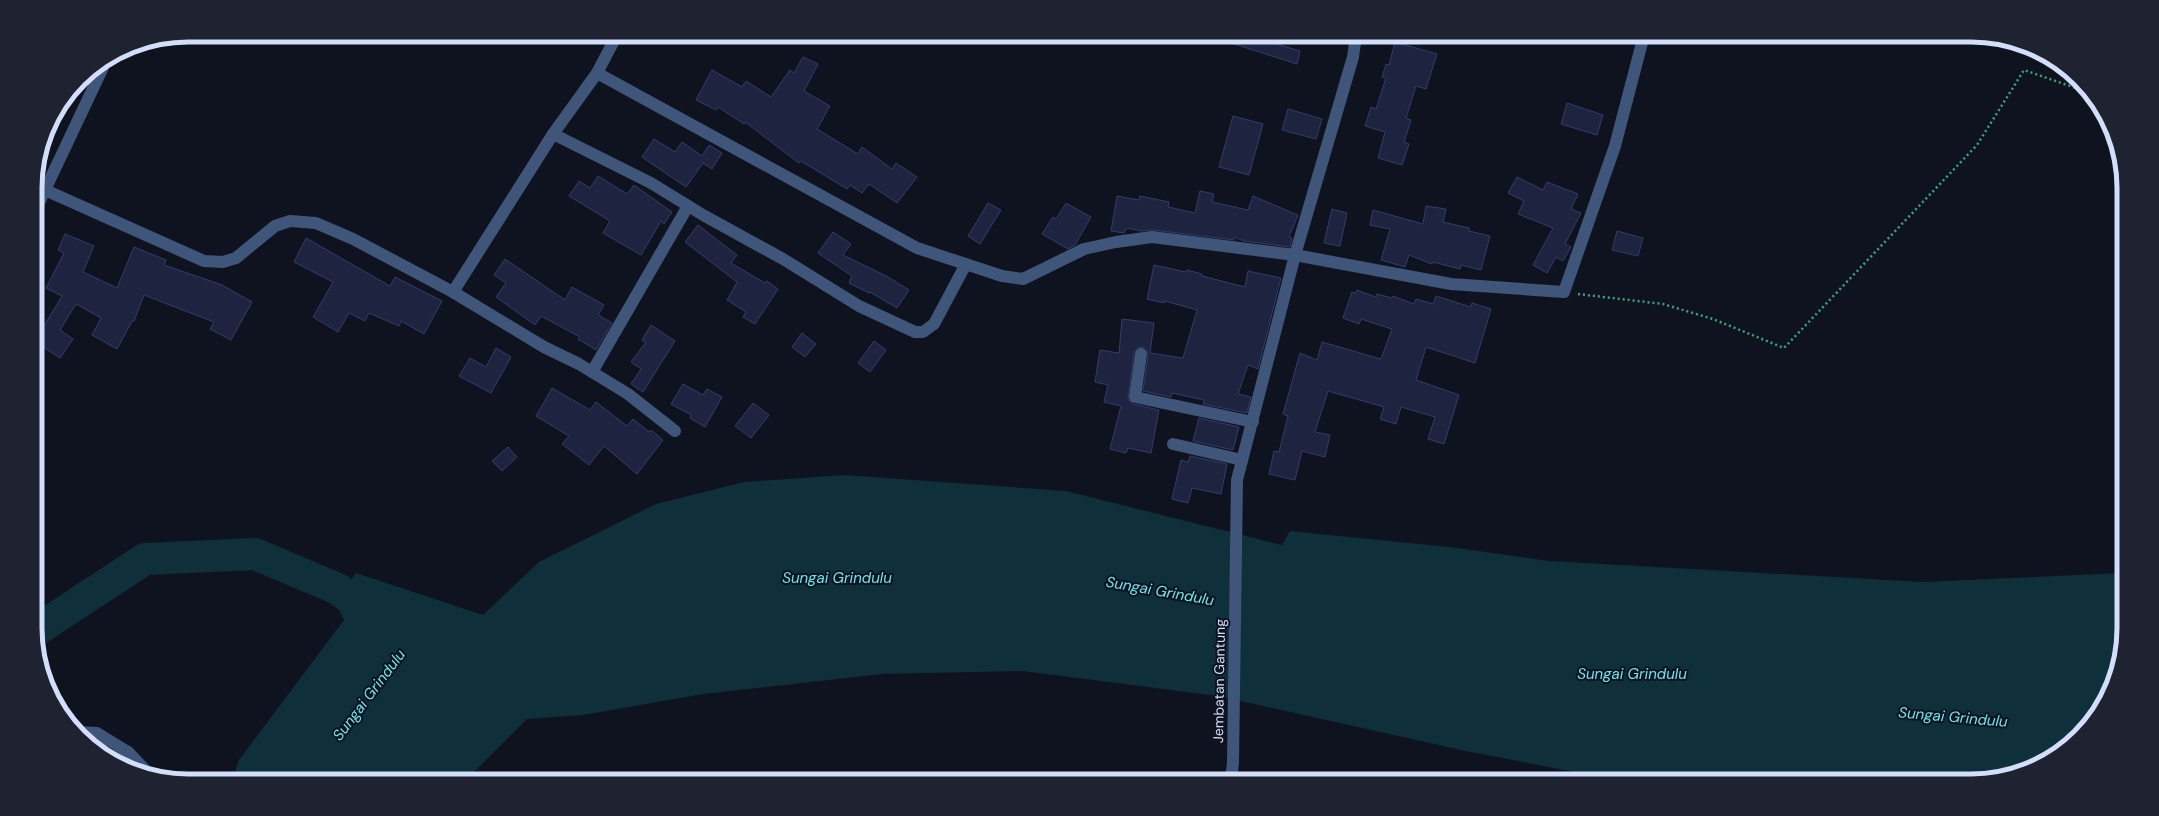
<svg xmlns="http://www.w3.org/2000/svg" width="2159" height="816" viewBox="0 0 2159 816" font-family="'DM Sans',sans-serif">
<rect width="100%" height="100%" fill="#0f1320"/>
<polygon fill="#0f2f3a" points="844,475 1066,491 1282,545 1290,531 1450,547 1549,561 1923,582 2124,573 2124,628 2116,677 2092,721 2064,749 2020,773 1980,781 1622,781 1466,751 1218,696 1023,671 882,674 703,694 583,715 527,719 465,781 232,781 239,760 344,620 336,604 356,573 483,615 539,562 656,504 744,482"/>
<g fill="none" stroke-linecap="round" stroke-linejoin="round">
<polyline stroke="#0f2f3a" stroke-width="32" points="38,629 145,559 255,554 338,589 378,620"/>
</g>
<g fill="#1e243f" stroke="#323d68">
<polygon points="1230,35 1272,35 1269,42 1300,51 1297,64 1228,42"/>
<polygon points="1395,42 1437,54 1426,89 1416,86 1406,118 1411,120 1404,142 1409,144 1402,165 1378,158 1385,132 1365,126 1371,107 1376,109 1386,78 1382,77 1386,64 1389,65"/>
<polygon points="803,57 818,64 804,91 830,106 817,129 858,154 862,147 892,169 896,163 917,177 897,203 869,184 862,193 850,185 847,189 801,161 799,163 745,122 744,124 718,107 716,110 696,100 712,70 742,87 746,81 771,97 790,70 794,73"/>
<polygon points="1567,103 1603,115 1597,135 1561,124"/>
<polygon points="1288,109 1322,119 1316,139 1282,130"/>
<polygon points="1233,116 1263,124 1249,175 1219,167"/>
<polygon points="654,139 675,152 682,142 702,156 709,145 722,153 712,169 703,163 686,187 642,157"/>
<polygon points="598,176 627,194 634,185 672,212 664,224 661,221 641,255 603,233 610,221 569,196 579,181 590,188"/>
<polygon points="1517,177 1543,190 1547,182 1578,194 1571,209 1581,213 1565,244 1571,247 1563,261 1556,257 1547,273 1533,265 1553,228 1518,214 1524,201 1508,193"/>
<polygon points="1200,191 1214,194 1212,202 1248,210 1253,196 1298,215 1289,237 1292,238 1290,247 1244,241 1234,237 1234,240 1153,230 1141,231 1127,228 1124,233 1111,231 1117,196 1139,200 1140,196 1169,202 1168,207 1195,213"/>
<polygon points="988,203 1001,210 980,244 968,236"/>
<polygon points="1066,203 1091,217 1075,245 1068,249 1042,234 1053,217 1056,219"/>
<polygon points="1426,206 1446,209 1443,222 1469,228 1469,231 1490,236 1481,270 1461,265 1460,269 1433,262 1432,264 1409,255 1405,267 1381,260 1390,229 1370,225 1373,210 1423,224"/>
<polygon points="1332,209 1347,213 1340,246 1324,243"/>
<polygon points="698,225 737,255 731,263 765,283 767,281 778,289 755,324 743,317 746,312 727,300 737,282 685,242"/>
<polygon points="1617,231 1643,238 1638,256 1612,250"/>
<polygon points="833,232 851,244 843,255 888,277 909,290 897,308 870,292 869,293 849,283 852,276 818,253"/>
<polygon points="65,234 94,246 83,272 117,288 134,247 166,260 164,265 222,285 252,302 231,340 210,329 214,322 144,295 134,321 132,321 117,349 92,335 101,318 76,304 60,330 73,339 60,358 36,342 36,339 62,296 46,288 64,253 58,250"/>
<polygon points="306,238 390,286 395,277 442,301 424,334 401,321 399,326 369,313 365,321 349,313 338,332 313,317 333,282 294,262"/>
<polygon points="505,259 565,300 572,287 604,305 598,315 612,323 596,350 578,339 580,337 541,316 535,325 496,297 506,283 494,275"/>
<polygon points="1154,265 1186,272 1187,270 1202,274 1202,276 1245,287 1248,271 1281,278 1258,369 1248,365 1238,394 1251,397 1247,413 1203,404 1204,400 1172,393 1171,397 1143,391 1148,355 1146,348 1139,347 1134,353 1128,399 1133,404 1159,410 1151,453 1128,448 1126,453 1110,449 1121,406 1104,402 1108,385 1095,382 1100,350 1119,353 1122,319 1154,323 1150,353 1183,358 1197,310 1165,301 1164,303 1147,299"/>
<polygon points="1357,290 1376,297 1377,294 1392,298 1393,296 1414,304 1416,299 1433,304 1436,296 1471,307 1472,303 1491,309 1475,363 1426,347 1416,380 1459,395 1444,444 1428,439 1435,417 1401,407 1396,424 1380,419 1384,407 1328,391 1315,432 1330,435 1325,457 1302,451 1295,480 1269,474 1274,451 1279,452 1288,416 1283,414 1300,353 1317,360 1322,342 1381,359 1392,329 1361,319 1359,324 1343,318 1352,292 1356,293"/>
<polygon points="651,325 675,341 643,392 631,384 641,369 631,362 646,342 642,340"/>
<polygon points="802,333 816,344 805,357 792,347"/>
<polygon points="874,341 886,350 870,372 858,363"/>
<polygon points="496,348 511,357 491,393 459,376 470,358 486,367"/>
<polygon points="683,384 703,395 707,389 722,397 705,427 690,418 691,415 671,404"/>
<polygon points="552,388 590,410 596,402 627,426 633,419 649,432 651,430 663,440 637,474 604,446 589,465 562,444 569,436 536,416"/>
<polygon points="753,403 769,415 751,438 735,426"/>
<polygon points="1199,418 1239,427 1233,450 1193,441"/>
<polygon points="508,447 517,457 502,471 492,461"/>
<polygon points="1190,456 1227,464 1221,494 1192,488 1188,503 1172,499 1181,460 1188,462"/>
</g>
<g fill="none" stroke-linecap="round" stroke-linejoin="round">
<polyline stroke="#3ba675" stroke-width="2.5" stroke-dasharray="2 3" stroke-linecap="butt" points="1578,294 1663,304 1713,319 1784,348 1977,145 2024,70 2090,93"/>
<g stroke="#3f557a" stroke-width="12">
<polyline points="597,73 617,35"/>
<polyline points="553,134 651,183 703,215 783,259 859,306 915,332 923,332 934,324 966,264"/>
<polyline points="45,190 204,261 223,262 236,258 275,226 290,221 316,223 353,239 453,292 553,134 597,73 917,248 1002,276 1023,279 1084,249 1116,242 1152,237 1295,255 1451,284 1564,292 1615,146 1644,35"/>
<polyline points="36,209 106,61"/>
<polyline points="453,292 544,347 579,364 628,394 675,431"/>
<polyline points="1141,354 1135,397 1253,422"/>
<polyline points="592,372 688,206"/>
<polyline points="1173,444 1242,460"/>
<polyline points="77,732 97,733 128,752 149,774"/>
<polyline points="119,763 128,752"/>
<polyline points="1231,781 1233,762 1237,480 1295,255 1353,57 1356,35"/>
</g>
</g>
<g text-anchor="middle" stroke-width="4" stroke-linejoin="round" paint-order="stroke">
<g font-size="14" fill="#d3defa" stroke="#0f1320">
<text transform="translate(1219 681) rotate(-89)" y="5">Jembatan Gantung</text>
</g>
<g font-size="15" font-style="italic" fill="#6ce6ef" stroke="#0f1320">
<text x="837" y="583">Sungai Grindulu</text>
<text transform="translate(1160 591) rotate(10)" y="5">Sungai Grindulu</text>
<text x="1632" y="679">Sungai Grindulu</text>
<text transform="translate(369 695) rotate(-53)" y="5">Sungai Grindulu</text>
<text transform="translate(1953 717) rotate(5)" y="5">Sungai Grindulu</text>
</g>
</g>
<path d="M0 0H2159V816H0ZM188 42H1971A146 146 0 0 1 2117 188V628A146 146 0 0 1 1971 774H188A146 146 0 0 1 42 628V188A146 146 0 0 1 188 42Z" fill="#1f2331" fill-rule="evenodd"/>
<path fill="none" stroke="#d3defa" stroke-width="5" d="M188 42H1971A146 146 0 0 1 2117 188V628A146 146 0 0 1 1971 774H188A146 146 0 0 1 42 628V188A146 146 0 0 1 188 42Z"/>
</svg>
